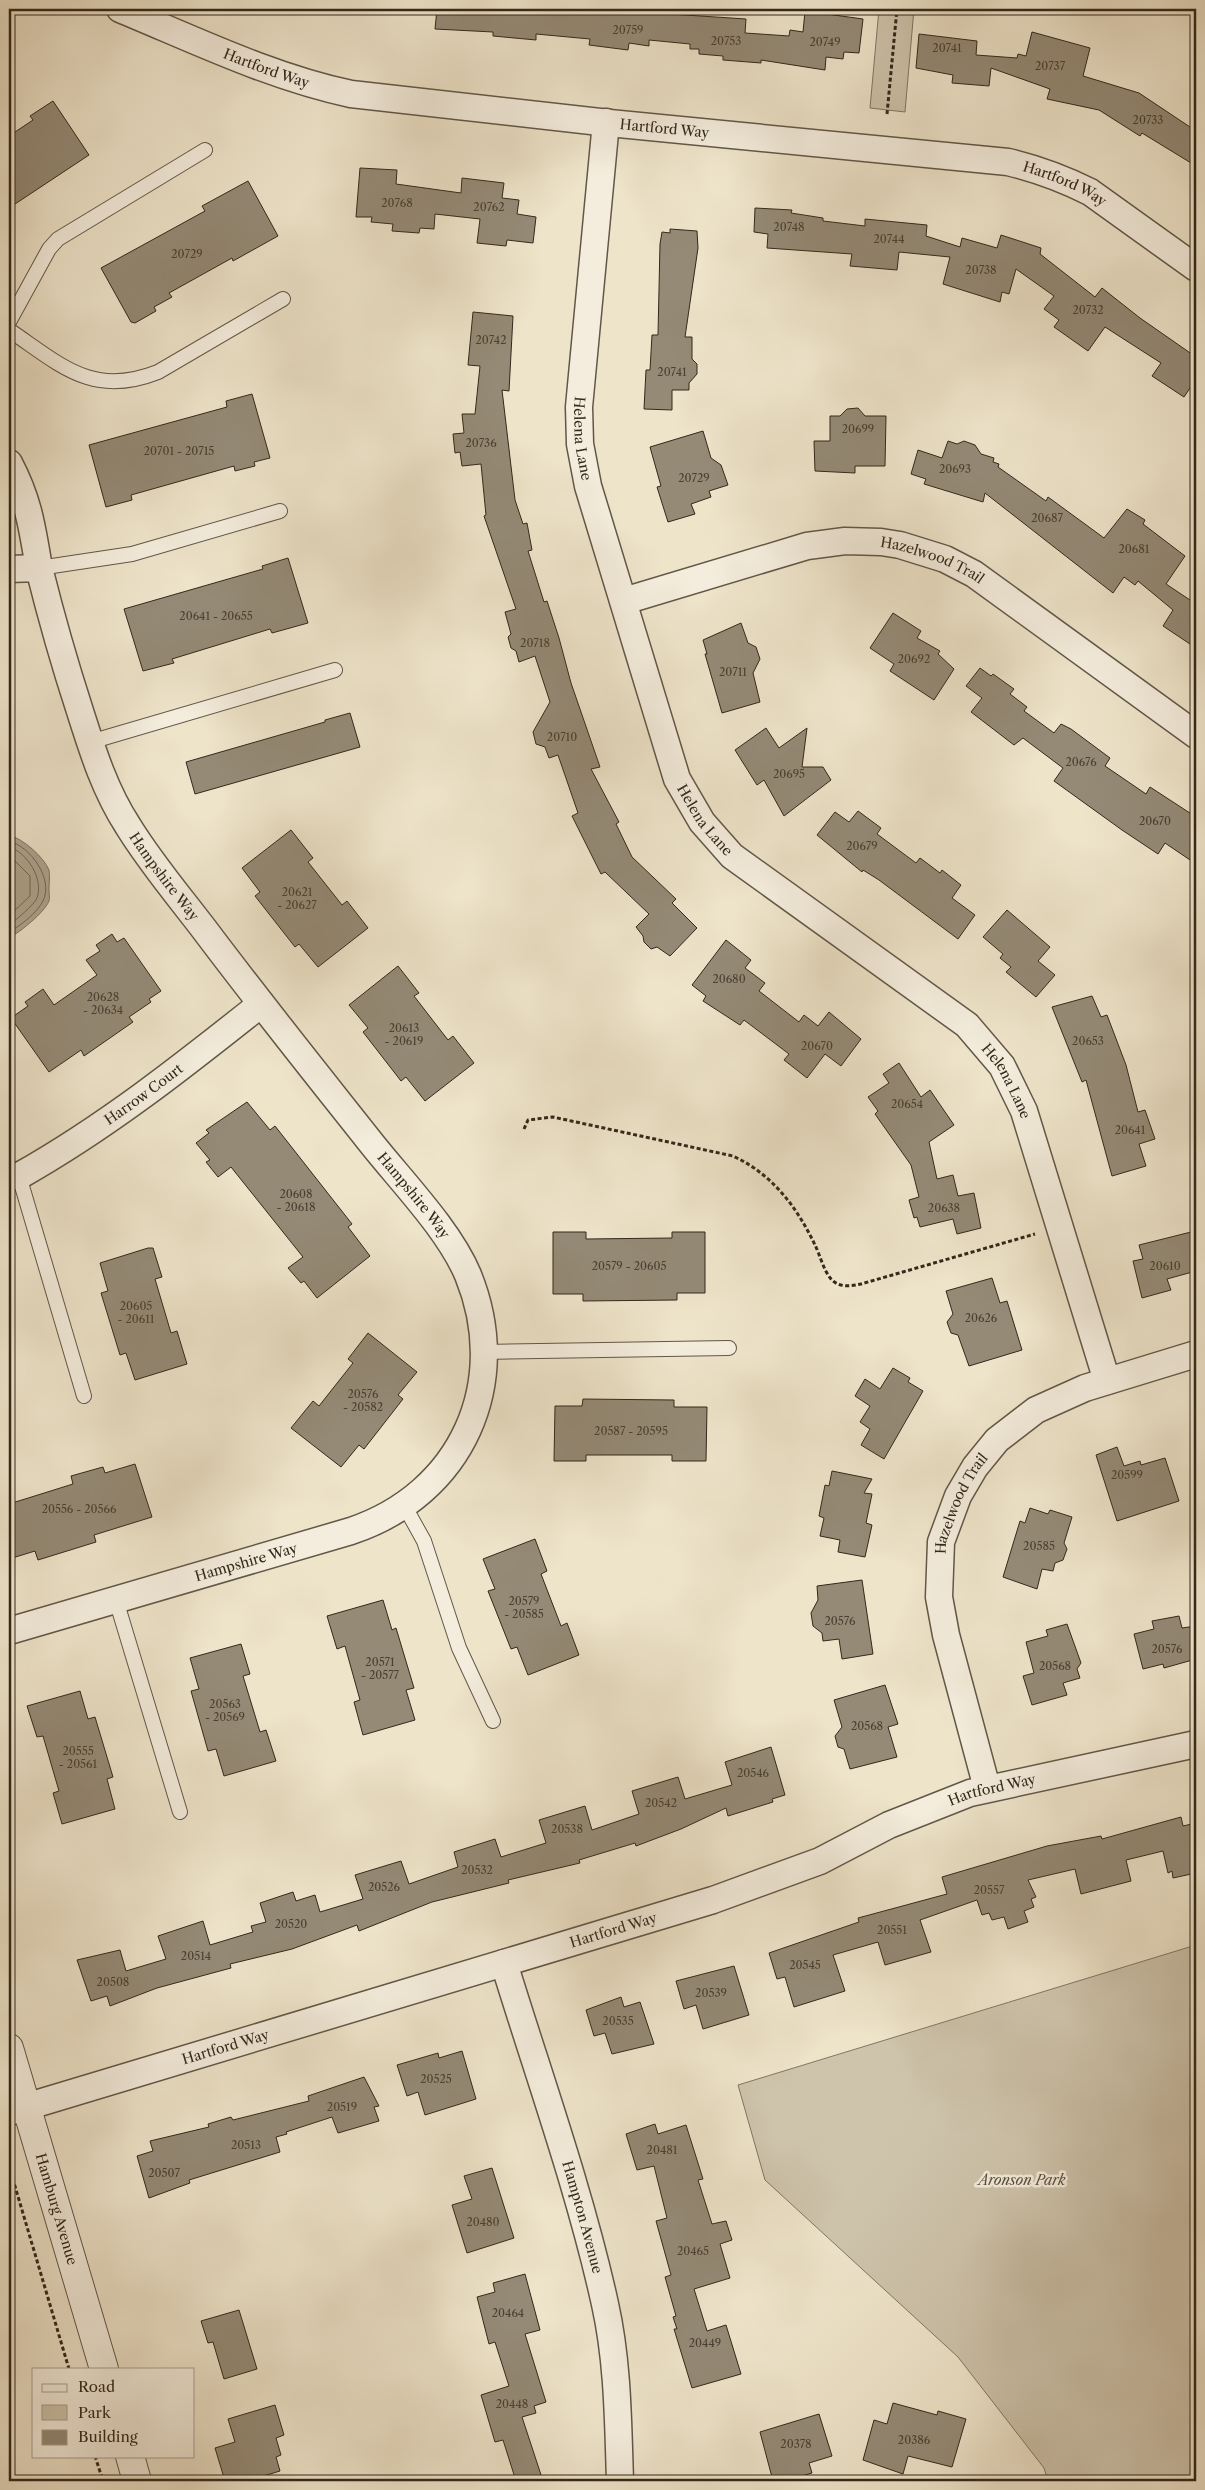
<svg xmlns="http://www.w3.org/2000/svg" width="1205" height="2490" viewBox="0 0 1205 2490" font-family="'Libre Caslon Text',serif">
<rect width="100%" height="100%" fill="#eee4ca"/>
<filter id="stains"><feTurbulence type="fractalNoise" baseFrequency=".004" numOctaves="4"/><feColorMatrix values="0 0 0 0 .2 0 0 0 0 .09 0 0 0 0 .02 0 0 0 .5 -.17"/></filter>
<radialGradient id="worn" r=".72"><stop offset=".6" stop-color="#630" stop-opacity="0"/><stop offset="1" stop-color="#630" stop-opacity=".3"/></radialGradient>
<g fill="#cec4ac" stroke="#807664">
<polygon points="879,9 914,9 905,112 870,108"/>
<polygon points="1196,1945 1196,2481 1048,2481 1044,2468 958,2357 765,2180 738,2085"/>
</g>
<path fill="#aea48e" stroke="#7d7260" d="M 9,835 C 23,839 43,856 49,870 C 50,876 49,884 49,890 C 49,893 50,898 49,901 C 44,913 20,932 9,938 Z"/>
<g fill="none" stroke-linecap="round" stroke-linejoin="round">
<g stroke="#706654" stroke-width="1">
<path d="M 9,841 C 30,846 54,879 43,901 C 37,913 20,926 9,932"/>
<path d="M 9,847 C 27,852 44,879 37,898 C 35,904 15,921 9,925"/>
<polyline points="9,855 30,876 30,896 9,916"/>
</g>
</g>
<g fill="#948a76" stroke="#33281b">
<polygon points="437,9 595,9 613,11 614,9 670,9 670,14 746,19 745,33 789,36 790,30 803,32 805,11 863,19 859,53 844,52 843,59 826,57 825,70 761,60 761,63 723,60 723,56 699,54 699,49 690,49 690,44 649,40 649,46 629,43 628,50 589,45 590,39 536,34 536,40 493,36 493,32 435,29"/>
<polygon points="1032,32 1090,48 1083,76 1139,93 1196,131 1196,166 1142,133 1140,136 1099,110 1047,99 1050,89 991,68 989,86 952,83 953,75 916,68 919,34 977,41 976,55 1017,58 1018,54 1026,56"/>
<polygon points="53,101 89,155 9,208 9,136 33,120 30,116"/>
<polygon points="360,168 397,170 396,184 461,193 462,178 504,183 502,198 519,200 517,214 536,217 533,243 507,240 506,246 477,243 480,219 435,214 434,229 420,228 419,233 392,231 393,224 371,222 372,217 356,217"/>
<polygon points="248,181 278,236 233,261 232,258 169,293 172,297 154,307 156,311 135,323 131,322 101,268 205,211 202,206"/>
<polygon points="755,208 792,210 791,213 823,218 823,221 865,226 865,219 927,225 926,236 960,247 962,238 997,248 1001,235 1041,248 1040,254 1095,297 1102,288 1140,318 1196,357 1196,379 1184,397 1152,376 1161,363 1105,327 1088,351 1054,327 1059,320 1044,309 1054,296 1016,269 1009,294 1002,292 1000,302 943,284 950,257 899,252 897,270 850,266 852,254 767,248 768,234 754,232"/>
<polygon points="670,229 697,231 698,248 685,337 692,337 692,359 697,364 697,374 689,383 689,390 672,390 672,410 644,409 646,370 650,370 652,335 658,335 660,244 662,232 670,233"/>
<polygon points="473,312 513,316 509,391 502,390 515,500 523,524 527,523 532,550 528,551 544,602 547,601 559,638 571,683 600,767 591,769 619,822 616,824 632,857 676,899 672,903 697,928 670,956 657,947 651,949 644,942 643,936 636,927 649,914 605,872 601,874 572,816 578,813 558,755 549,758 545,747 536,744 533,732 550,702 535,656 519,662 516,651 511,648 508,637 511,634 505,612 516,609 484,516 486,515 481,464 462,466 460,452 455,453 453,434 464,433 462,414 475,414 480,366 468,365"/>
<polygon points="252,394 270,458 254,462 255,466 235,471 234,466 131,495 132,500 106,507 89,445 227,407 226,401"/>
<polygon points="858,408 865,416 886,416 885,466 855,466 855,473 815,471 814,441 830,441 830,416 840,416 847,409"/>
<polygon points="703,431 711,458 721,465 728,485 709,491 711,497 691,504 695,514 668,522 657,487 661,486 650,447"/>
<polygon points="948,441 957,444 964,441 975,445 981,454 994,458 993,462 999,464 998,467 1046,501 1048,497 1104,538 1127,509 1145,520 1143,524 1185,556 1166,584 1196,604 1196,648 1163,626 1173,610 1138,581 1135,585 1124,577 1113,593 985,493 983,502 924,484 926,479 911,474 918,450 942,458"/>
<polygon points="288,558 308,623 272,633 270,629 172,659 174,663 143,671 124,609 263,569 262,566"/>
<polygon points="893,613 921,631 917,638 940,651 938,654 954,669 934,700 890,671 894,664 870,648"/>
<polygon points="741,623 748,643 756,647 760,659 753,673 760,702 722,713 705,654 707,654 703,640"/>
<polygon points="980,668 991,676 993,674 1014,689 1010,694 1027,707 1024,711 1054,733 1061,724 1071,729 1110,758 1105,766 1146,794 1150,787 1196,817 1196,864 1165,843 1158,854 1122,830 1054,781 1063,768 1023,738 1014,745 971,712 982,698 966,686"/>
<polygon points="350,713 360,747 195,794 186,762 325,722 325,720"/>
<polygon points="766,728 779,748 807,728 802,767 823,767 831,780 784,816 764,780 757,785 735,750"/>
<polygon points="858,811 881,828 877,834 916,863 920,858 940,873 942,870 961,885 952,898 975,915 958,939 879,880 863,870 862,872 817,835 835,812 849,822"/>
<polygon points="291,830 313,858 308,862 342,905 347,901 368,928 318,967 299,944 295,947 255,896 260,892 242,868"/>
<polygon points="1007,910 1050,947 1038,961 1055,975 1036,997 1006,972 1011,967 1000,958 1003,954 983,937"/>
<polygon points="112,934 117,942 124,938 161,991 149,999 151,1002 129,1017 133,1022 84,1056 81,1050 49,1072 11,1018 28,1006 25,1002 43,989 54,1005 97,975 86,960 100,951 96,945"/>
<polygon points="726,940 751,960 745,968 765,983 759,991 799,1022 804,1015 818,1026 829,1012 861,1039 841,1066 825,1054 807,1078 784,1060 789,1054 744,1020 740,1025 703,1001 706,996 692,985"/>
<polygon points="398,966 419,993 414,996 448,1040 453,1036 474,1063 425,1101 406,1077 401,1081 363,1032 368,1028 349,1005"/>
<polygon points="1092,996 1101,1017 1107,1015 1126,1065 1138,1112 1145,1110 1155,1139 1139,1144 1146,1166 1112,1176 1086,1080 1082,1082 1052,1007"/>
<polygon points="899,1063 921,1097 930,1090 954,1125 929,1142 937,1179 953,1175 958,1196 974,1193 981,1228 957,1234 953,1219 920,1227 917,1217 914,1218 909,1200 919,1197 911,1165 875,1114 878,1111 868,1097 889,1083 883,1074"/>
<polygon points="247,1102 270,1130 275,1126 352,1224 348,1227 370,1256 317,1298 304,1281 301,1283 288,1268 303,1257 231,1167 218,1177 206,1162 210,1160 196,1143 209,1133 206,1130"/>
<polygon points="553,1232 586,1232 586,1239 672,1238 672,1232 705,1232 705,1293 677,1293 677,1300 583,1301 583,1294 553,1294"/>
<polygon points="1191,1232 1196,1249 1196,1271 1167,1279 1171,1290 1142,1298 1133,1261 1143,1259 1139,1245"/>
<polygon points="148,1248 153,1248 162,1277 155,1279 171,1333 177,1331 187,1364 135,1380 126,1353 120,1355 101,1293 108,1291 100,1263"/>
<polygon points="992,1278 1000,1303 1007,1301 1022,1350 969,1366 958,1335 951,1333 947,1322 953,1314 946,1291"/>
<polygon points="368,1333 417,1372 398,1395 403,1399 364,1449 359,1445 341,1467 291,1428 313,1401 319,1406 353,1363 348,1359"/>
<polygon points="893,1368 910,1378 908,1382 923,1391 884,1459 861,1445 870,1429 860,1422 870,1406 855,1396 865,1379 880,1389"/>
<polygon points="583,1399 674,1400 674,1407 707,1407 706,1461 672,1461 672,1455 586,1455 586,1461 554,1461 555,1406 582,1406"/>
<polygon points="1117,1447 1124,1466 1140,1461 1141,1465 1165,1458 1179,1501 1117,1521 1096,1455"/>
<polygon points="135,1464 152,1517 94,1535 96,1542 38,1560 35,1551 9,1559 9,1504 73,1484 71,1476 103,1467 105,1473"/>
<polygon points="832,1471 872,1479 864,1493 872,1494 866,1523 872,1525 865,1557 838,1552 840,1540 820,1536 824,1518 819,1516 825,1485 829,1486"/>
<polygon points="1030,1508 1048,1514 1050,1510 1072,1517 1064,1543 1067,1549 1063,1560 1055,1563 1053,1571 1042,1569 1037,1589 1003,1577 1020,1521 1025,1523"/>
<polygon points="535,1539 547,1571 541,1574 561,1626 567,1623 579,1655 528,1675 517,1647 511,1649 488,1591 495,1589 483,1559"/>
<polygon points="862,1580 873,1654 842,1659 839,1639 823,1641 822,1633 813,1626 811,1613 818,1600 817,1586"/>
<polygon points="383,1600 392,1630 396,1628 414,1688 406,1690 415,1720 363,1735 354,1702 360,1700 345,1646 337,1649 327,1616"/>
<polygon points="1179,1616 1182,1628 1196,1626 1196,1659 1164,1668 1163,1664 1143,1669 1134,1634 1154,1629 1152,1621"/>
<polygon points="1067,1624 1081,1663 1077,1669 1080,1678 1063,1683 1067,1695 1032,1705 1023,1676 1034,1673 1026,1642 1048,1636 1046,1630"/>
<polygon points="241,1644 250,1674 243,1676 260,1732 266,1730 276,1761 224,1776 216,1749 208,1751 191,1691 199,1689 190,1658"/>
<polygon points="885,1685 898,1724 888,1727 897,1757 850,1769 844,1749 838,1747 835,1736 842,1727 834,1700"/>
<polygon points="80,1691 88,1719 95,1717 113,1777 107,1779 115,1809 62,1824 53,1793 59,1791 43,1736 37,1737 27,1706"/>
<polygon points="771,1747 785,1795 772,1799 773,1802 728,1816 726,1808 681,1829 636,1846 635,1843 579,1860 580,1863 508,1880 509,1883 432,1902 359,1931 357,1925 292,1949 230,1964 231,1968 157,1988 110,2006 107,1996 91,2001 77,1960 120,1950 126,1971 166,1959 158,1936 203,1921 210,1945 253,1932 251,1926 266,1922 260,1903 293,1892 296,1901 315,1895 320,1912 363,1899 355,1875 401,1861 409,1884 458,1867 454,1852 495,1839 501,1857 546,1843 539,1820 585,1806 592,1830 639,1814 632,1791 678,1777 685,1799 732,1785 725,1762"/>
<polygon points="1181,1817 1183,1826 1196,1823 1196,1873 1173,1878 1172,1871 1168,1873 1163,1851 1126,1860 1131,1881 1081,1894 1075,1869 1028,1880 1036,1897 1031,1899 1034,1907 1024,1911 1028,1922 1008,1929 1004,1917 992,1920 989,1913 982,1915 977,1900 920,1920 931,1952 885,1965 878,1942 833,1955 845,1991 794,2007 785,1977 777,1979 769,1953 859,1922 858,1918 947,1894 942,1877 1047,1846 1101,1836 1102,1839"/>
<polygon points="734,1966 749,2015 703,2029 696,2005 684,2009 676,1981"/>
<polygon points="621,1997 624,2007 640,2002 654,2044 612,2054 605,2033 594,2036 586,2010"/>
<polygon points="462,2051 476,2099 425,2115 418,2092 407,2096 397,2065 438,2053 439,2058"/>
<polygon points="364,2077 379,2106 374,2107 379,2121 338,2133 332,2117 286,2132 287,2134 276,2137 280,2152 189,2180 190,2183 149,2198 137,2156 153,2151 150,2141 209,2127 208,2124 231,2117 233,2120 309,2101 308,2096"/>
<polygon points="655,2124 658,2134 686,2125 703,2179 698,2180 712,2224 726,2221 732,2240 720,2244 730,2278 694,2289 707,2331 726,2325 741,2374 692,2388 674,2329 677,2329 673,2317 676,2316 665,2277 671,2275 656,2221 667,2218 654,2166 637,2170 626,2134"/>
<polygon points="492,2168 514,2238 467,2253 452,2205 472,2199 464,2176"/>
<polygon points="525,2274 540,2330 525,2334 546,2402 534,2406 536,2413 522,2417 543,2481 516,2481 503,2440 495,2442 481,2395 509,2386 495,2342 489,2344 477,2297 495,2292 493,2283"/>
<polygon points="239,2310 257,2369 224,2379 213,2342 208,2343 201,2321"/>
<polygon points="893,2403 937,2415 938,2411 966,2419 952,2467 908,2456 903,2474 863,2460 874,2420 887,2424"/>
<polygon points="275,2405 284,2435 276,2438 281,2455 276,2457 280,2471 247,2481 225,2481 215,2448 235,2442 228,2419"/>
<polygon points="819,2414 832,2456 809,2463 812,2473 785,2481 773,2481 760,2432"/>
</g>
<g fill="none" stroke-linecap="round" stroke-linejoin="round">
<g stroke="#625747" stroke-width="16">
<g id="service">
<polyline points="9,322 49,249 58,239 205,150"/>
<path d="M 9,330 C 61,365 92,398 158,372 L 283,299"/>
<polyline points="39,568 132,554 280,511"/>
<polyline points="90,742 335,670"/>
<polyline points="9,1185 19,1176 84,1396"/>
<polyline points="485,1352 729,1348"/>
<polyline points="404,1505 424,1541 459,1648 493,1721"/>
<polyline points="116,1600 180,1812"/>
</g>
</g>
<g stroke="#625747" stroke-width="29">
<g id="minor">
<path id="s1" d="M 120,9 C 195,40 271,77 351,94 L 609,123 L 1008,162 C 1037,169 1064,179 1090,192 L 1196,268"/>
<path id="s2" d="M 606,122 L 579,407 L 580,444 L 588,486 L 677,779 L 702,822 L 732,856 L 967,1025 L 1002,1066 L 1024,1111 L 1107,1381"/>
<path d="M 9,463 C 29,501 32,527 39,568"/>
<path id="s3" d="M 9,569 L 39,568 C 51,616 64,662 79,708 C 92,749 104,789 128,826 C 150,862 178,895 204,929 C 258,1001 315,1072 372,1144 C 403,1183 449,1230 468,1275 C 512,1383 462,1494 351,1531 L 9,1631"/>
<path id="s4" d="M 624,601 L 807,546 L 845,541 L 881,542 L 900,545 L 945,559 L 974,574 L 1196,735"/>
<path id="s5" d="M 19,1176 C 106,1127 183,1066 261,1004"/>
<path id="s6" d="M 987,1788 L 946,1635 L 939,1597 L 941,1542 L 958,1496 L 975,1467 L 997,1440 L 1036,1410 L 1085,1388 L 1196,1354"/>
<path id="s7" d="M 504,1963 C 538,2074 580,2190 605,2304 C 618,2362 618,2422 620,2481"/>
<path id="s8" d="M 9,2112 L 713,1900 L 820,1861 L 889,1825 L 970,1793 L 1196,1744"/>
</g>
</g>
<g stroke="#625747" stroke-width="30">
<g id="tertiary">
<path id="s9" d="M 9,2048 L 104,2369"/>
<polyline points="130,2456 137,2481"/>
</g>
</g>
<g stroke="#33281b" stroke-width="3" stroke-dasharray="4 2.5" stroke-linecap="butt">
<polyline points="887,114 897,9"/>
<path d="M 524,1129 L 528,1120 L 553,1117 L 733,1156 C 772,1174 797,1207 815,1245 C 820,1255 824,1272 832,1280 C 840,1288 852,1286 861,1284 L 1035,1234"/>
<polyline points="9,2166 69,2369"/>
<polyline points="95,2456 103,2481"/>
</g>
<use href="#service" stroke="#f4eddd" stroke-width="14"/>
<use href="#minor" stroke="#f4eddd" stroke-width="26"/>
<use href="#tertiary" stroke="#f4eddd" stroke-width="28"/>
</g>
<g text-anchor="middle" stroke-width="5" stroke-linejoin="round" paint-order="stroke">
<g font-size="11" fill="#4b4032">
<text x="628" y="34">20759</text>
<text x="726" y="45">20753</text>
<text x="825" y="46">20749</text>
<text x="947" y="52">20741</text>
<text x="1050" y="70">20737</text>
<text x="1148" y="124">20733</text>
<text x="397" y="207">20768</text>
<text x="489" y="211">20762</text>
<text x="789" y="231">20748</text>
<text x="889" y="243">20744</text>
<text x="187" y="258">20729</text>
<text x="981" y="274">20738</text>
<text x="1088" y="314">20732</text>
<text x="491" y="344">20742</text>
<text x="672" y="376">20741</text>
<text x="858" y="433">20699</text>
<text x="481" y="447">20736</text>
<text x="179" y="455">20701 - 20715</text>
<text x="955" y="473">20693</text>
<text x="694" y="482">20729</text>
<text x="1047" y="522">20687</text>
<text x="1134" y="553">20681</text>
<text x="216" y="620">20641 - 20655</text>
<text x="535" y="647">20718</text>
<text x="914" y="663">20692</text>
<text x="733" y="676">20711</text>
<text x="562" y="741">20710</text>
<text x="1081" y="766">20676</text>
<text x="789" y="778">20695</text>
<text x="1155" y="825">20670</text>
<text x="862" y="850">20679</text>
<text x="297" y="896">20621<tspan x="297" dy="13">- 20627</tspan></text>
<text x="729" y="983">20680</text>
<text x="103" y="1001">20628<tspan x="103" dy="13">- 20634</tspan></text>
<text x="404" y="1032">20613<tspan x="404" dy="13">- 20619</tspan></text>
<text x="1088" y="1045">20653</text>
<text x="817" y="1050">20670</text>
<text x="907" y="1108">20654</text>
<text x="1130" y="1134">20641</text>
<text x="296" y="1198">20608<tspan x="296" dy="13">- 20618</tspan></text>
<text x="944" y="1212">20638</text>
<text x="629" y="1270">20579 - 20605</text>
<text x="1165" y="1270">20610</text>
<text x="136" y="1310">20605<tspan x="136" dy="13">- 20611</tspan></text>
<text x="981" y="1322">20626</text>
<text x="363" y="1398">20576<tspan x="363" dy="13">- 20582</tspan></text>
<text x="631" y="1435">20587 - 20595</text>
<text x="1127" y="1479">20599</text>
<text x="79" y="1513">20556 - 20566</text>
<text x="1039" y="1550">20585</text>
<text x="524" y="1605">20579<tspan x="524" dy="13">- 20585</tspan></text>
<text x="840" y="1625">20576</text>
<text x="1167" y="1653">20576</text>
<text x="380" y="1666">20571<tspan x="380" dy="13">- 20577</tspan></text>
<text x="1055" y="1670">20568</text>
<text x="225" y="1708">20563<tspan x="225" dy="13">- 20569</tspan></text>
<text x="867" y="1730">20568</text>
<text x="78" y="1755">20555<tspan x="78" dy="13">- 20561</tspan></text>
<text x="753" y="1777">20546</text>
<text x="661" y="1807">20542</text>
<text x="567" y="1833">20538</text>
<text x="477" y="1874">20532</text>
<text x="384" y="1891">20526</text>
<text x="989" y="1894">20557</text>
<text x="291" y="1928">20520</text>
<text x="892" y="1934">20551</text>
<text x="196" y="1960">20514</text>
<text x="805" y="1969">20545</text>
<text x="113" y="1986">20508</text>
<text x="711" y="1997">20539</text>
<text x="618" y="2025">20535</text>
<text x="436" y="2083">20525</text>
<text x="342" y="2111">20519</text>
<text x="246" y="2149">20513</text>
<text x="662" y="2154">20481</text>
<text x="164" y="2177">20507</text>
<text x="483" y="2226">20480</text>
<text x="693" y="2255">20465</text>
<text x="508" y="2317">20464</text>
<text x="705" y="2347">20449</text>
<text x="512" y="2408">20448</text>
<text x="914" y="2444">20386</text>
<text x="796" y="2448">20378</text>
</g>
<g font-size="14" fill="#33281b" stroke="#f4eddd">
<text dy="5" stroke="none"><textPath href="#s1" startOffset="158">Hartford Way</textPath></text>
<text dy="5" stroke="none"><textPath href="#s1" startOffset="562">Hartford Way</textPath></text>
<text dy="5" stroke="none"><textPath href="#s1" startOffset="968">Hartford Way</textPath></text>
<text dy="5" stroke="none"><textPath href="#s2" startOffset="318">Helena Lane</textPath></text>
<text dy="5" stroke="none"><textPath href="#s4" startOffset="320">Hazelwood Trail</textPath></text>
<text dy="5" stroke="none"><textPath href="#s2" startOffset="722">Helena Lane</textPath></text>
<text dy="5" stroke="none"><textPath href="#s3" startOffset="366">Hampshire Way</textPath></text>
<text dy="5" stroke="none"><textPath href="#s2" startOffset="1126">Helena Lane</textPath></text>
<text dy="5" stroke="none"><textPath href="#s5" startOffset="149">Harrow Court</textPath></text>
<text dy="5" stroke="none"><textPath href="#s3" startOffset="771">Hampshire Way</textPath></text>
<text dy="5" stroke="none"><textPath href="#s6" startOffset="295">Hazelwood Trail</textPath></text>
<text transform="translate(246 1562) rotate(-16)" y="5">Hampshire Way</text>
<text dy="5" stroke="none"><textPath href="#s8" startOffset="1036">Hartford Way</textPath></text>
<text dy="5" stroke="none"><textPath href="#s8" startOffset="631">Hartford Way</textPath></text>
<text dy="5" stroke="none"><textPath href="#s8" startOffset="226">Hartford Way</textPath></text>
<text dy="5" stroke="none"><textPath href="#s9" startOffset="168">Hamburg Avenue</textPath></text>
<text dy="5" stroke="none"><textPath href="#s7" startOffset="266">Hampton Avenue</textPath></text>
</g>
<g font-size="14" font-style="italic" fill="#5a4f3f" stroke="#f4eddd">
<text x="1022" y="2185">Aronson Park</text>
</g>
</g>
<rect width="1205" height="2490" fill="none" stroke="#eee4ca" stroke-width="30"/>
<rect x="10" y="10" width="1185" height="2470" fill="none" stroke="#33281b" stroke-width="2.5"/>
<rect x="15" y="15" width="1175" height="2460" fill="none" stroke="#33281b"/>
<rect x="32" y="2368" width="162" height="90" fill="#f4eddd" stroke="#a79e8f"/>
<rect x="42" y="2384" width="25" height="8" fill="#f4eddd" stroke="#a79e8f"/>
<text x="78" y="2392" font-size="15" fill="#33281b">Road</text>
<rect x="42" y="2405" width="25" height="15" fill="#cec4ac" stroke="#a79e8f"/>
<text x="78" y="2418" font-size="15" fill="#33281b">Park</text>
<rect x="42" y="2430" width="25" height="15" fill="#948a76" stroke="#a79e8f"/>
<text x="78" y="2442" font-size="15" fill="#33281b">Building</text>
<rect width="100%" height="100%" filter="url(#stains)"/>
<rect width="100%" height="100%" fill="url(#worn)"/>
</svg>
